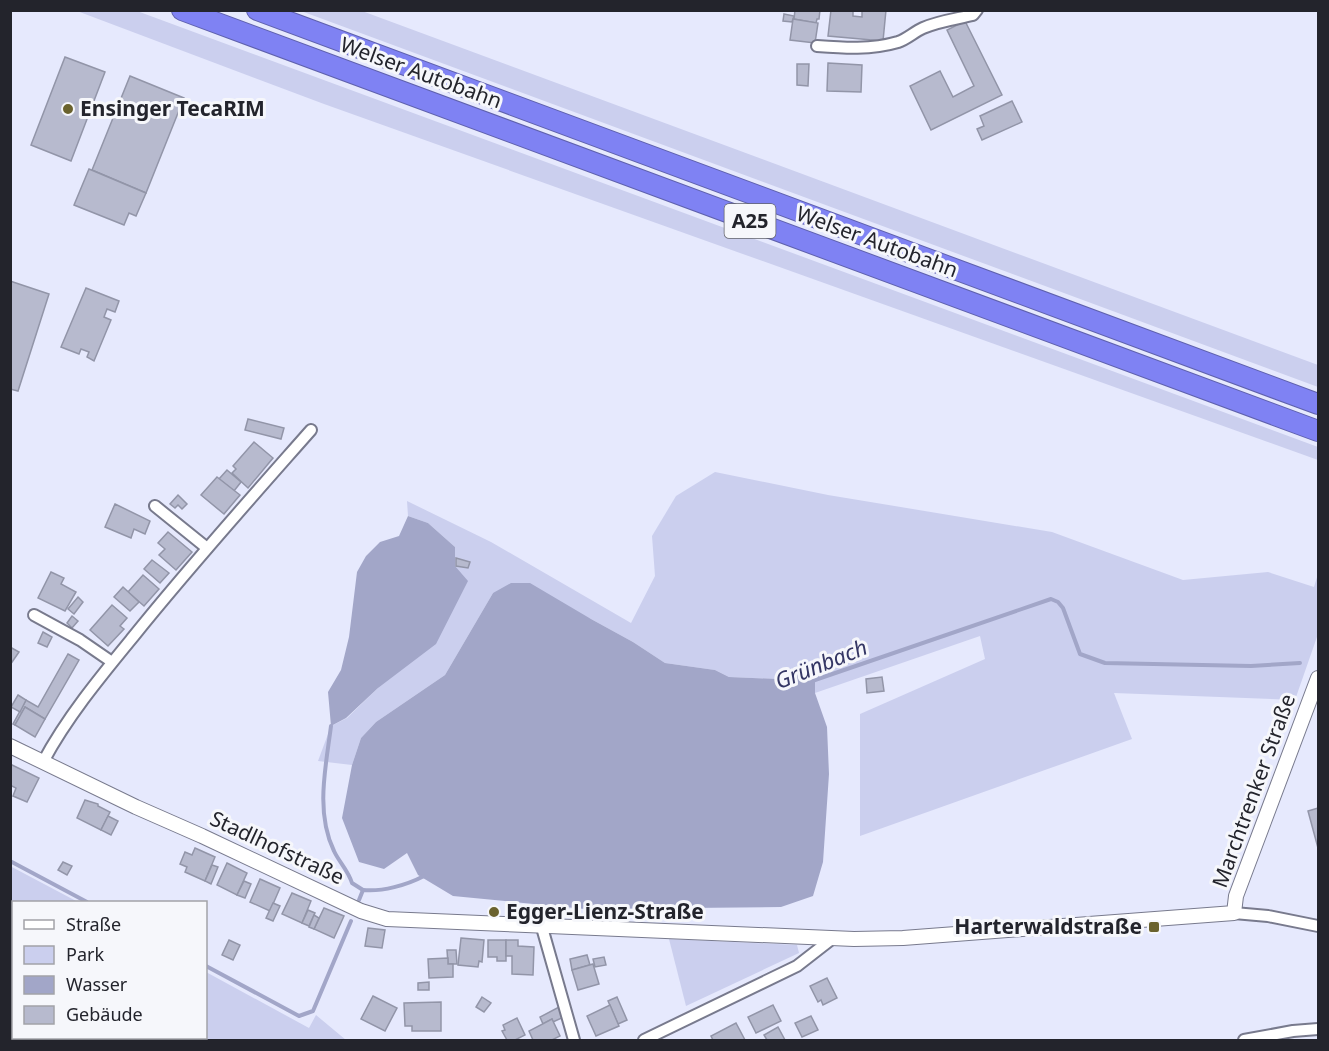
<svg xmlns="http://www.w3.org/2000/svg" width="1329" height="1051" viewBox="0 0 1329 1051" font-family="'Noto Sans',sans-serif">
<rect width="100%" height="100%" fill="#e6e9fd"/>
<g fill="#cbcfee">
<polygon points="77,11 137,11 1318,447 1318,460 324,104"/>
<polygon points="301,11 362,11 1318,365 1318,387"/>
<polygon points="715,472 828,495 1052,532 1183,580 1268,572 1314,587 1318,574 1318,634 1295,700 1114,693 1132,739 860,836 860,714 985,659 980,636 815,693 795,673 778,679 729,677 715,670 665,663 633,642 591,619 493,593 445,675 376,722 361,738 352,765 318,761 331,726 347,718 378,688 455,566 455,547 428,523 408,516 407,501 491,542 631,623 655,576 652,536 676,496"/>
<polygon points="10,866 78,902 14,902 14,1038 206,1038 206,972 309,1028 316,1015 346,1040 11,1040"/>
<polygon points="669,939 797,945 799,953 686,1006"/>
</g>
<g fill="#a2a6c8">
<polygon points="408,516 428,523 455,547 455,566 468,581 436,644 378,688 346,718 331,726 328,692 341,670 349,637 357,572 366,556 380,542 399,536"/>
<polygon points="511,583 530,583 591,619 633,642 665,663 715,670 729,677 778,679 795,673 815,680 815,693 827,727 829,774 823,862 813,896 781,907 585,909 453,896 418,875 407,853 384,869 359,862 342,818 352,765 361,738 376,722 445,675 493,593"/>
</g>
<g fill="none" stroke-linecap="round" stroke-linejoin="round">
<g stroke="#a2a6c8" stroke-width="4">
<polyline points="812,681 1051,599 1058,602 1063,608 1080,654 1105,663 1251,666 1300,663"/>
<path d="M 331,726 C 326,766 315,812 334,851 C 339,862 348,870 352,883 L 363,890"/>
<polyline points="10,861 87,902"/>
<path d="M 359,900 L 363,890 C 382,892 407,885 424,876"/>
<polyline points="206,966 299,1016 313,1011 351,921"/>
</g>
</g>
<g fill="#b7bace" stroke="#9295a8" stroke-width="1.5">
<polygon points="795,10 820,10 819,19 817,19 816,23 794,19"/>
<polygon points="831,10 853,10 853,16 862,17 862,10 886,10 883,41 828,36"/>
<polygon points="784,14 794,16 792,22 783,21"/>
<polygon points="793,19 818,23 815,43 790,40"/>
<polygon points="965,21 1002,95 931,130 910,86 940,71 953,97 974,86 947,30"/>
<polygon points="65,57 105,72 71,161 31,145"/>
<polygon points="828,63 862,65 861,92 827,91"/>
<polygon points="797,64 809,64 808,86 797,85"/>
<polygon points="130,76 184,98 146,193 92,170"/>
<polygon points="1012,101 1022,122 982,140 977,129 984,126 980,116"/>
<polygon points="89,169 146,193 136,216 129,213 124,225 74,205"/>
<polygon points="10,281 49,294 18,391 10,389"/>
<polygon points="86,288 119,301 115,312 107,309 104,317 111,320 94,361 87,357 89,352 81,349 79,354 61,347"/>
<polygon points="248,419 284,428 281,439 245,430"/>
<polygon points="254,442 273,458 248,488 232,473 236,469 233,466"/>
<polygon points="227,470 241,482 234,491 219,479"/>
<polygon points="217,477 240,495 224,514 201,495"/>
<polygon points="178,495 187,504 182,509 178,505 175,508 170,504"/>
<polygon points="115,504 150,521 145,534 134,529 131,538 105,527"/>
<polygon points="168,532 192,552 176,570 159,555 165,549 158,543"/>
<polygon points="456,558 470,562 468,568 456,566"/>
<polygon points="152,560 169,573 160,583 144,569"/>
<polygon points="51,572 64,578 61,584 76,592 65,611 38,598"/>
<polygon points="143,575 159,589 144,606 128,592"/>
<polygon points="123,587 139,602 130,611 114,597"/>
<polygon points="78,597 83,602 74,614 68,609"/>
<polygon points="112,605 127,618 120,626 124,629 108,646 90,630"/>
<polygon points="72,616 78,621 72,628 67,623"/>
<polygon points="43,632 52,637 47,647 38,643"/>
<polygon points="10,647 19,652 10,665"/>
<polygon points="68,654 79,660 45,719 25,707 15,725 13,724 26,700 38,707"/>
<polygon points="882,677 884,691 867,693 866,679"/>
<polygon points="18,695 26,700 20,712 11,707"/>
<polygon points="25,707 45,719 35,737 15,725"/>
<polygon points="10,764 39,778 27,802 13,796 16,788 10,785"/>
<polygon points="85,800 98,804 98,806 110,812 101,830 77,818"/>
<polygon points="1318,808 1318,848 1308,811"/>
<polygon points="108,816 118,821 111,835 101,830"/>
<polygon points="195,848 215,857 205,881 185,872 187,867 180,864 185,852 192,855"/>
<polygon points="63,862 72,866 67,875 58,870"/>
<polygon points="227,863 247,873 237,895 217,885"/>
<polygon points="212,865 218,867 211,884 205,881"/>
<polygon points="260,879 280,888 270,911 250,902"/>
<polygon points="244,881 251,884 245,898 237,895"/>
<polygon points="292,893 311,901 302,923 282,914"/>
<polygon points="273,903 280,906 273,921 266,918"/>
<polygon points="324,908 344,916 334,938 314,929"/>
<polygon points="308,910 315,913 309,926 302,923"/>
<polygon points="314,915 319,918 314,929 309,927"/>
<polygon points="368,928 385,930 382,948 365,946"/>
<polygon points="461,938 484,940 482,962 479,961 478,967 458,965"/>
<polygon points="229,940 240,945 233,960 222,955"/>
<polygon points="488,940 506,940 506,961 497,961 497,957 488,957"/>
<polygon points="506,940 518,940 518,946 534,947 533,975 512,974 512,956 506,956"/>
<polygon points="447,950 456,950 457,964 448,964"/>
<polygon points="587,955 590,965 572,970 570,959"/>
<polygon points="604,957 606,965 595,967 593,959"/>
<polygon points="448,958 448,964 453,964 453,977 429,978 428,959"/>
<polygon points="593,964 599,984 578,990 572,970"/>
<polygon points="827,978 837,998 823,1005 821,1000 818,1002 810,986"/>
<polygon points="429,982 429,990 418,990 418,983"/>
<polygon points="373,996 397,1008 385,1031 361,1019"/>
<polygon points="482,997 491,1003 484,1012 476,1007"/>
<polygon points="617,997 627,1020 618,1024 608,1001"/>
<polygon points="441,1002 441,1031 412,1031 412,1026 405,1026 404,1003"/>
<polygon points="610,1005 619,1026 596,1036 587,1016"/>
<polygon points="773,1005 781,1021 756,1033 748,1017"/>
<polygon points="559,1007 564,1017 553,1022 552,1019 543,1024 540,1017"/>
<polygon points="811,1016 818,1030 802,1037 795,1023"/>
<polygon points="517,1018 525,1035 515,1040 507,1040 502,1031 505,1030 503,1025"/>
<polygon points="552,1019 560,1036 552,1040 533,1040 529,1031"/>
<polygon points="736,1023 745,1040 713,1040 711,1036"/>
<polygon points="778,1027 785,1040 767,1040 764,1035"/>
</g>
<g fill="none" stroke-linecap="round" stroke-linejoin="round">
<g stroke="#787a8d" stroke-width="14">
<g id="minor">
<path d="M 817,46 C 844,48 871,50 898,42 C 907,39 914,32 923,28 C 939,21 956,19 973,15 L 977,10"/>
<polyline points="155,506 207,548"/>
<polyline points="34,615 80,640 112,662"/>
<path d="M 43,762 C 67,717 101,676 133,637 C 190,566 251,498 311,430"/>
<polyline points="1234,913 1268,916 1318,926"/>
<polyline points="541,924 574,1040"/>
<polyline points="644,1040 797,966 833,938"/>
<polyline points="1244,1040 1293,1031 1318,1029"/>
</g>
</g>
<g stroke="#787a8d" stroke-width="16">
<polyline id="tertiary" points="10,746 136,807 202,836 361,911 387,919 854,939 903,938 1234,913 1236,896 1318,678"/>
</g>
<g stroke="#5f61ad" stroke-width="22">
<g id="motorway">
<polyline points="182,10 1318,431"/>
<polyline points="257,10 1318,404"/>
</g>
</g>
<use href="#minor" stroke="#fff" stroke-width="10"/>
<use href="#tertiary" stroke="#fff" stroke-width="14"/>
<use href="#motorway" stroke="#7f82f3" stroke-width="20"/>
</g>
<g fill="#6a622e" stroke="#f6f7fb" stroke-width="2">
<circle cx="68" cy="109" r="6"/>
<circle cx="494" cy="912" r="6"/>
<rect x="1148" y="921" width="12" height="12" rx="3"/>
</g>
<g text-anchor="middle" stroke-width="6" stroke-linejoin="round" paint-order="stroke">
<rect fill="#f6f7fb" stroke="#62636a" stroke-width="1.5" x="724.5" y="204" width="51" height="34" rx="4.5"/>
<g font-size="20" font-weight="bold" fill="#23242c">
<text x="750" y="228">A25</text>
</g>
<g font-size="21" fill="#23242c" stroke="#f6f7fb">
<text transform="translate(421 73) rotate(20)" y="7">Welser Autobahn</text>
<text transform="translate(877 242) rotate(20)" y="7">Welser Autobahn</text>
<text transform="translate(1254 791) rotate(-70)" y="7">Marchtrenker Straße</text>
<text transform="translate(277 848) rotate(25)" y="7">Stadlhofstraße</text>
</g>
<g font-size="21" font-weight="bold" fill="#23242c" stroke="#f6f7fb" text-anchor="start">
<text x="80" y="116">Ensinger TecaRIM</text>
<text x="506" y="919">Egger-Lienz-Straße</text>
<text x="1142" y="934" text-anchor="end">Harterwaldstraße</text>
</g>
<g font-size="22" font-style="italic" fill="#343664" stroke="#f6f7fb">
<text transform="translate(821 664) rotate(-22)" y="8">Grünbach</text>
</g>
</g>
<rect width="1329" height="1051" fill="none" stroke="#23242c" stroke-width="24"/>
<rect x="12" y="901" width="195" height="138" fill="#f6f7fb" stroke="#a2a3a8" stroke-width="1.5"/>
<rect x="24" y="920" width="30" height="9" fill="#ffffff" stroke="#a2a3a8" stroke-width="1.5"/>
<text x="66" y="931" font-size="18" fill="#23242c">Straße</text>
<rect x="24" y="946" width="30" height="18" fill="#cbcfee" stroke="#a2a3a8" stroke-width="1.5"/>
<text x="66" y="961" font-size="18" fill="#23242c">Park</text>
<rect x="24" y="976" width="30" height="18" fill="#a2a6c8" stroke="#a2a3a8" stroke-width="1.5"/>
<text x="66" y="991" font-size="18" fill="#23242c">Wasser</text>
<rect x="24" y="1006" width="30" height="18" fill="#b7bace" stroke="#a2a3a8" stroke-width="1.5"/>
<text x="66" y="1021" font-size="18" fill="#23242c">Gebäude</text>
</svg>
